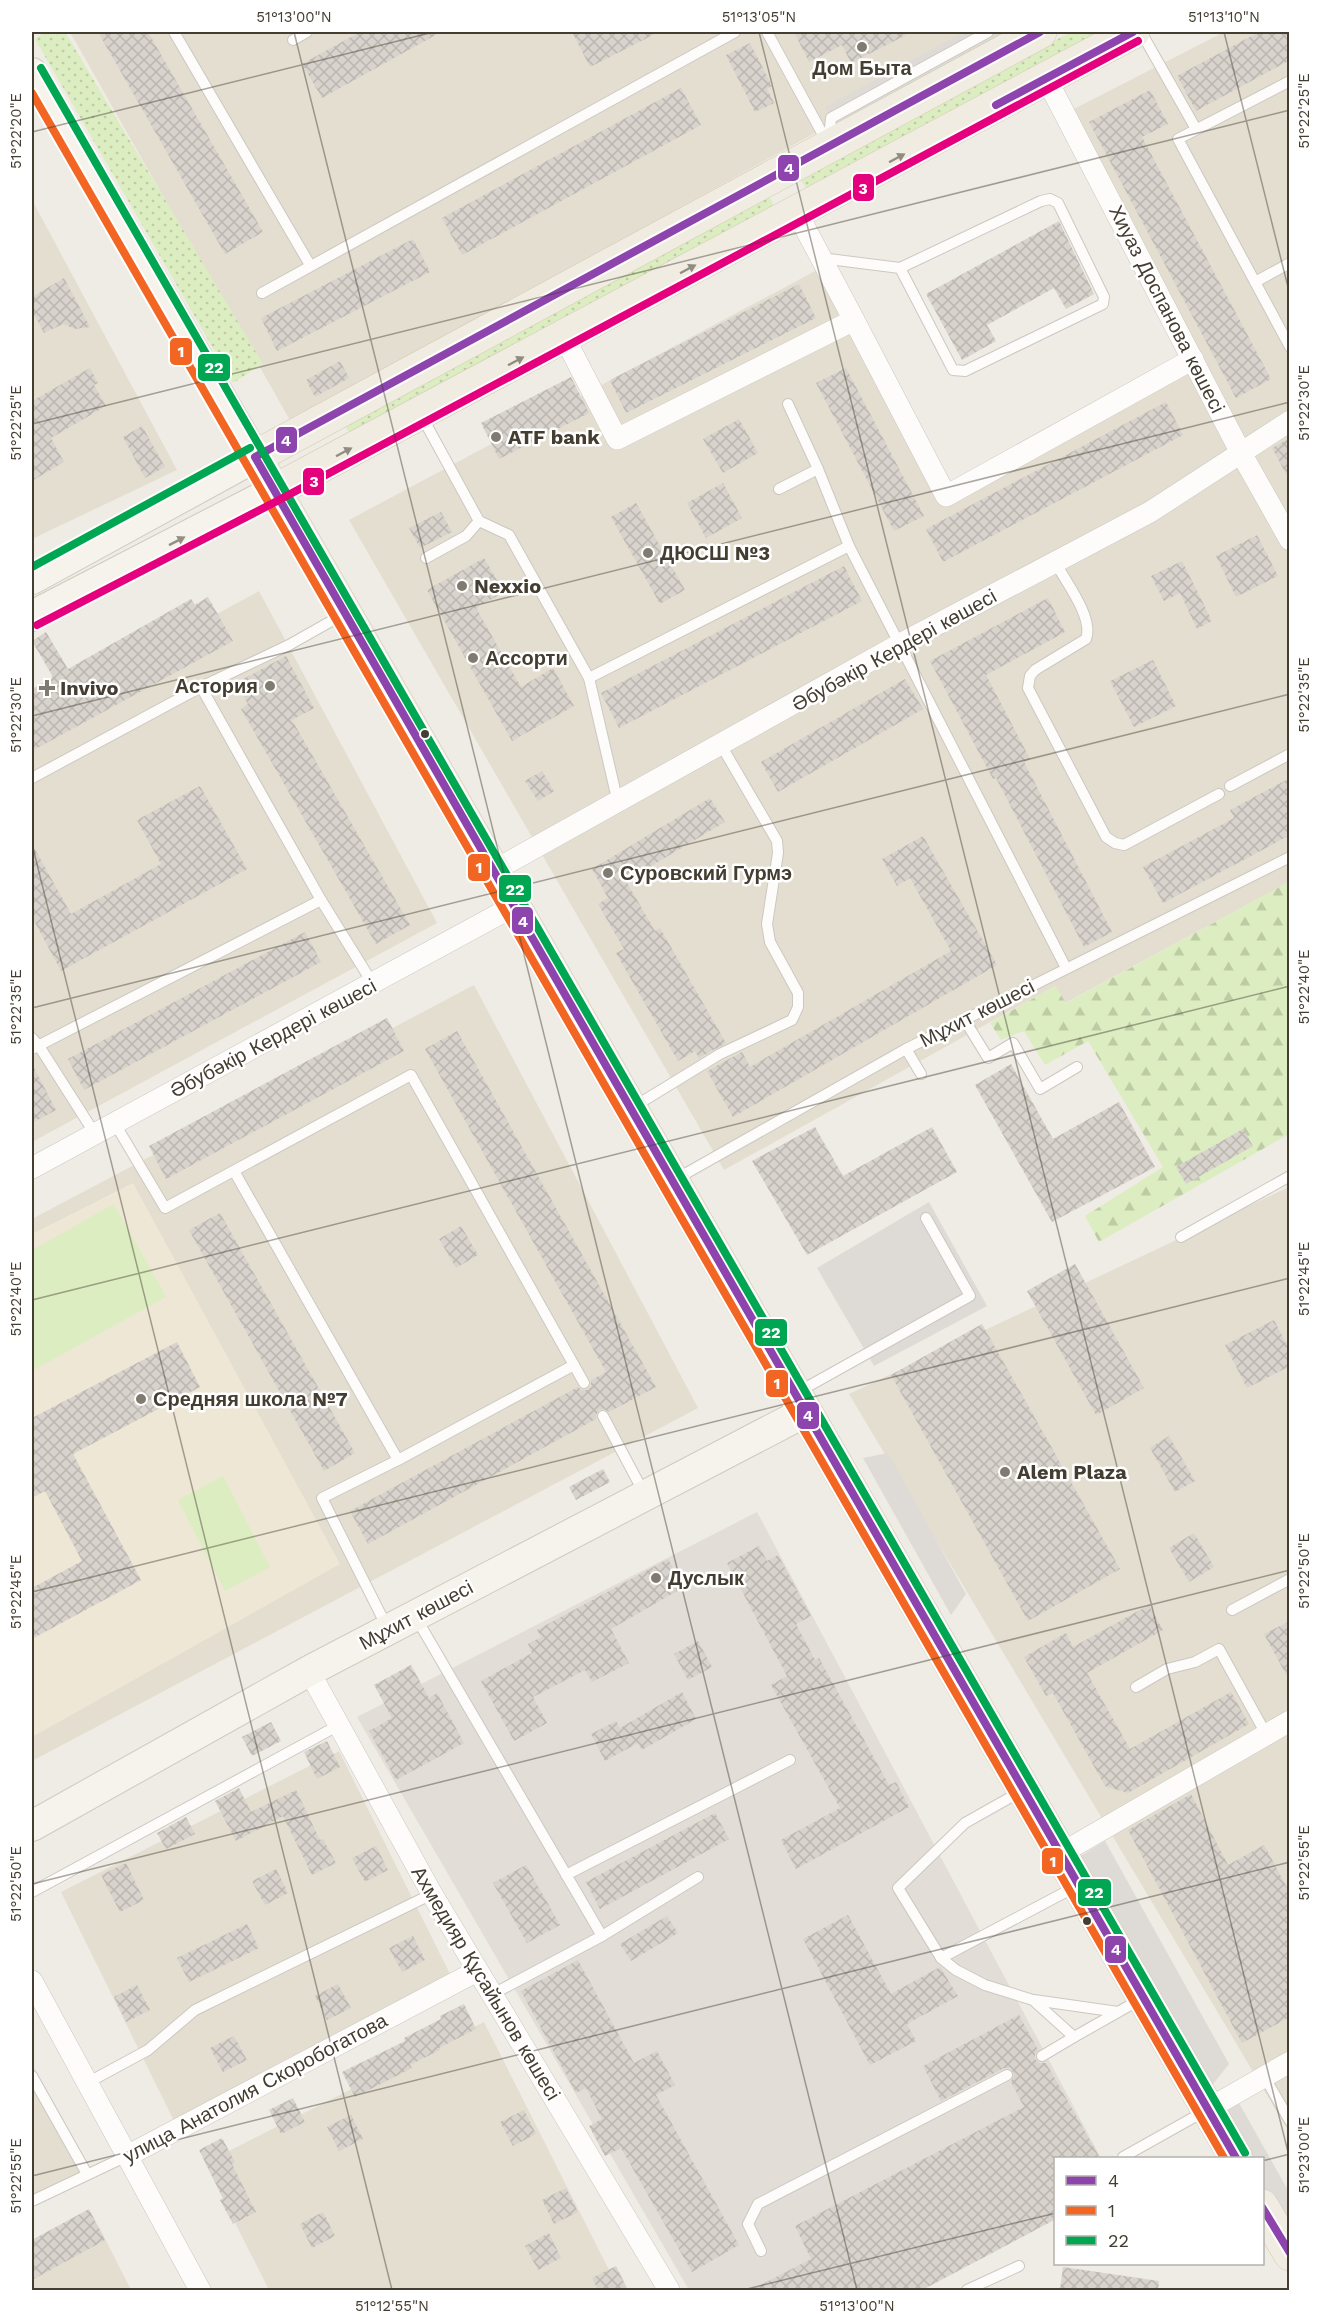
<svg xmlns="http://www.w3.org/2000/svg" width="1321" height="2322" viewBox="0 0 1321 2322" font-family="'Work Sans',sans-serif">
<defs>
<pattern id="grass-dots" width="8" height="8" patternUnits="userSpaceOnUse" patternTransform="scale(1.5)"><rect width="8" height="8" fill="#dcedc1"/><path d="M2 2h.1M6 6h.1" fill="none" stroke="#becca6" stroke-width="1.8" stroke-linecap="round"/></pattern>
<pattern id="forest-firs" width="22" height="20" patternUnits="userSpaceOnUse" patternTransform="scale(1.5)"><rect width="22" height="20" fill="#dcedc1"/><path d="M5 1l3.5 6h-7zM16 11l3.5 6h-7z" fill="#becca6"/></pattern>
<pattern id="building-cross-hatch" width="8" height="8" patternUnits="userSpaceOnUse" patternTransform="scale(1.5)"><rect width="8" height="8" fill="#d8d4cd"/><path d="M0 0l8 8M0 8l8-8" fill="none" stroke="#bbb7b0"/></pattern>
</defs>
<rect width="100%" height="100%" fill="#efece5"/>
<g fill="#e4ded1">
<polygon points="70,32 998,32 291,422"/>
<polygon points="1224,32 1289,32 1289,882 1065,1003 1055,986 724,1170 349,520 832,262 948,483 1196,350 1072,110"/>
<polygon points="32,200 177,470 32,539"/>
<polygon points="259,591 437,923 32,1142 32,714"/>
<polygon points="474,985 698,1408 32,1761 32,1219"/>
<polygon points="1289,1187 1289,2132 849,1394"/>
<polygon points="339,1751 456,1986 177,2127 61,1892"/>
<polygon points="484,2022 619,2290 269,2290 205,2163"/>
<polygon points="32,2064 93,2173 32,2206"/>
<polygon points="98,2225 131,2290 32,2290 32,2259"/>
</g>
<polygon fill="#e2ddd6" points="757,1512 1101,2158 1056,2158 1055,2219 922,2290 689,2290 357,1717"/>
<polygon fill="#eee7d6" points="133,1183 340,1564 32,1737 32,1234"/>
<g fill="url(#grass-dots)">
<polygon points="44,32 65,32 263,364 233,383 35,39"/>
<polygon points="1071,32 1107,32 807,191 800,177"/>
<polygon points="769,195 775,208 351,436 344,424"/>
</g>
<polygon fill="url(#forest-firs)" points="1289,882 1289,1134 1099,1242 1085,1216 1163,1167 1088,1041 1045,1065 1024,1031 1001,1040 990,1023 1055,986 1066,1003"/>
<g fill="#dcedc1">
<polygon points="114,1204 166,1297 32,1371 32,1250"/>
<polygon points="223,1476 270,1567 225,1591 178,1500"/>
</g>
<g fill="#dedbd6">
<polygon points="964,32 1013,32 836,127 825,107"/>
<polygon points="929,1202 987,1306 874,1366 817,1268"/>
<polygon points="888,1453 966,1594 951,1615 863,1458"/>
<polygon points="1105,1841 1229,2064 1202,2098 1066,1865"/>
<polygon points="1239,2103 1289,2192 1289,2254 1263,2206 1262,2158 1236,2158 1214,2119"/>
</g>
<g fill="url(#building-cross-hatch)">
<polygon points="98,32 148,32 263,232 225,254"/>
<polygon points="360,32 441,32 322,98 302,64"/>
<polygon points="572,32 659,32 590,67"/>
<polygon points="794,32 912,32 851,63 842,45 809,62"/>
<polygon points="1259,32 1290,32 1290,60 1196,111 1177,76"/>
<polygon points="750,43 772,86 767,89 774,103 755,112 726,55"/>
<polygon points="681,88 701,125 462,255 442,218"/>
<polygon points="1150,90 1168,124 1142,137 1271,379 1236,398 1089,122"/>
<polygon points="1059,221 1094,294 1066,309 1054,288 987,325 996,341 962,360 926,294"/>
<polygon points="413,239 430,272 277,351 261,318"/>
<polygon points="64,278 90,327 75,329 63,324 44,333 32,311 32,297"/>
<polygon points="799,284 816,318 626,413 610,380"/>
<polygon points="340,361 349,378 315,397 306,380"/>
<polygon points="90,368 98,383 94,385 106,406 51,438 64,462 32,481 32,401"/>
<polygon points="846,368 924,516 894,531 816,383"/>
<polygon points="571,377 589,413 499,459 481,423"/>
<polygon points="1166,402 1183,435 943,562 926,529"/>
<polygon points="739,419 758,453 723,473 703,439"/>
<polygon points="142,426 165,467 145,478 123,437"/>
<polygon points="1290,438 1290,481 1272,448"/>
<polygon points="723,483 742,518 706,538 687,503"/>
<polygon points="636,503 685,590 660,604 611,517"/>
<polygon points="441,512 452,532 420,548 409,528"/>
<polygon points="1257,535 1278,576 1236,597 1216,556"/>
<polygon points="484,558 504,592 476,608 521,687 553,668 574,706 512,741 427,590"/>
<polygon points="1182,561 1212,621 1197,629 1180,593 1164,601 1151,576"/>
<polygon points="844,566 862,601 619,728 601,693"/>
<polygon points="208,597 233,641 32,751 32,689 53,677 32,641 46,632 68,669 191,599 195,605"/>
<polygon points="1048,598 1065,632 986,675 1030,759 1024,762 1112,932 1084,947 996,778 993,779 930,661"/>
<polygon points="286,656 314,708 292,720 410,925 376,944 241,709 248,704 236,683"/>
<polygon points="1153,660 1176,706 1134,727 1110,681"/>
<polygon points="905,679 923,709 778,792 761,762"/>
<polygon points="542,771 554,791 538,801 525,781"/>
<polygon points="1290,778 1290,835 1163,903 1143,867 1234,818 1230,810"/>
<polygon points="200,786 247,869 61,971 32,917 32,844 71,914 161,864 137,820"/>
<polygon points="710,798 725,822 626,881 655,931 660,928 726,1043 699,1058 695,1051 678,1061 616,953 624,949 598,904 608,898 592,869"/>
<polygon points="923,836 997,965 733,1117 707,1071 742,1052 750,1067 951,951 910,878 897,886 882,859"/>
<polygon points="305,932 321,962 84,1090 68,1059"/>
<polygon points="387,1018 404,1051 166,1179 149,1146"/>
<polygon points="457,1031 656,1387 609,1412 604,1409 599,1410 596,1415 596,1419 368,1544 350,1511 578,1387 581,1390 587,1390 591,1386 591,1380 606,1372 425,1049"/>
<polygon points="32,1064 56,1110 32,1123"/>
<polygon points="1011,1064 1053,1139 1119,1102 1155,1167 1052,1222 975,1085"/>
<polygon points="815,1127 843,1176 932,1127 957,1172 807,1255 752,1161"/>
<polygon points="1243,1129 1253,1146 1186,1184 1176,1167"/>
<polygon points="220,1213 355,1453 324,1471 189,1230"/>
<polygon points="461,1226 478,1255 456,1268 439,1239"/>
<polygon points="1075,1264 1144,1388 1096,1415 1027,1291"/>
<polygon points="1274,1320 1290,1351 1290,1366 1247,1388 1225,1345"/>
<polygon points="982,1324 1120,1569 1028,1621 891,1375"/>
<polygon points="177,1342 200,1387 73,1454 141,1580 32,1639 32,1588 82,1561 45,1491 32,1498 32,1418"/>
<polygon points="1169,1436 1195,1481 1175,1492 1150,1448"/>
<polygon points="603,1469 610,1482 576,1500 569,1487"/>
<polygon points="1194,1533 1214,1567 1189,1582 1169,1548"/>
<polygon points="759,1546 767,1561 778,1555 811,1616 796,1624 815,1660 819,1658 889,1785 896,1782 909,1807 796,1869 781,1840 840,1808 771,1685 787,1676 727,1563"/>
<polygon points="668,1559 684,1587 611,1629 629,1663 592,1682 585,1670 533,1697 547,1723 514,1741 481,1681 532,1653 528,1644 541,1637 537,1630"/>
<polygon points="1149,1605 1163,1630 1087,1673 1130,1749 1231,1692 1249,1724 1128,1793 1105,1786 1053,1693 1046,1696 1024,1657 1066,1633 1073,1647"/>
<polygon points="1290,1621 1290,1682 1264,1634"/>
<polygon points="698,1641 712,1667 688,1680 674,1654"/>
<polygon points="411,1665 429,1698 437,1693 464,1743 396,1780 369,1731 392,1718 374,1685"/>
<polygon points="682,1692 696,1719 642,1750 638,1743 605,1761 591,1734 616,1721 620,1728"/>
<polygon points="271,1722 281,1741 252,1756 242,1737"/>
<polygon points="327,1741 340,1767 317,1779 304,1752"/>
<polygon points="239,1788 251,1812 296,1790 320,1840 323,1839 336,1863 312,1875 283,1816 236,1841 215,1801"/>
<polygon points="1191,1794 1228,1865 1264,1845 1290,1893 1290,2017 1242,2043 1128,1830"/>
<polygon points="715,1813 729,1839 600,1909 586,1882"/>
<polygon points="186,1817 195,1834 166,1849 157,1833"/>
<polygon points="376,1846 388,1870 365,1882 352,1858"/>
<polygon points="126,1863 144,1900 120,1912 101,1875"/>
<polygon points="526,1865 560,1925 527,1943 493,1883"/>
<polygon points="276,1869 288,1893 265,1905 252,1881"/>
<polygon points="848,1915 891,1994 940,1967 958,1996 907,2024 916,2041 870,2065 803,1939"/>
<polygon points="667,1916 678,1933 631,1961 620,1944"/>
<polygon points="247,1924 259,1948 189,1982 177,1958"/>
<polygon points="413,1936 425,1960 402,1972 389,1948"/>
<polygon points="578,1960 634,2063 657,2051 675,2085 656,2095 739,2245 692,2272 621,2148 605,2156 589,2126 602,2119 586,2088 576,2093 521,1991"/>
<polygon points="338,1984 351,2008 327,2020 315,1996"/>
<polygon points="137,1985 150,2010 126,2022 114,1997"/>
<polygon points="464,2004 476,2029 439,2048 440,2050 410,2065 412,2068 355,2097 342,2072 405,2041 404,2038 441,2019 440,2016"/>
<polygon points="1019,2015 1038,2050 1035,2053 1035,2059 1039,2063 1046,2063 1100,2158 1056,2158 1056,2219 922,2290 751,2290 811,2259 795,2226 1024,2107 1011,2082 1014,2075 1011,2068 1004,2068 941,2101 923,2066"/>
<polygon points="234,2036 247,2060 223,2072 210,2048"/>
<polygon points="293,2098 305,2122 281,2134 269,2110"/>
<polygon points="524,2110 536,2134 513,2146 500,2122"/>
<polygon points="351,2115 363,2139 339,2151 327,2127"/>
<polygon points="222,2138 235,2162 232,2164 256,2212 233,2224 220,2200 223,2198 199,2150"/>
<polygon points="566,2188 578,2212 554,2224 542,2200"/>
<polygon points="89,2209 105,2240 32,2280 32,2240"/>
<polygon points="323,2212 335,2236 312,2248 300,2224"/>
<polygon points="549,2233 561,2258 538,2270 525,2246"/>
<polygon points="616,2266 628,2290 598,2290 592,2278"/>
<polygon points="1063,2267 1159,2281 1158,2290 1060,2290"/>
</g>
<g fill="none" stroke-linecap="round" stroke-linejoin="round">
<g stroke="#cbc8c1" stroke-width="12">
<g id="lane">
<polyline points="174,32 310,265"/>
<polyline points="767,32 828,144"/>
<polyline points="1141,32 1196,129"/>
<polyline points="293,40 307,32"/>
<polyline points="1290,81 1178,139 1290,347"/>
<polyline points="829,139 831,118 988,32"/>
<polyline points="821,258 900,268 1041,201 1050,199 1058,203 1104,297 1103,304 965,371 953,370 900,268"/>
<polyline points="1255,282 1290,263"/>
<polyline points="262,293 735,32"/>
<polyline points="788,404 818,469 849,546"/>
<polyline points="421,415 479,521 509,535 589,678 618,803"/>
<polyline points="779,489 818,469"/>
<polyline points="426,558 466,536 479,521"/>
<path d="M 1055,562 C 1066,582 1094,618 1086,639 L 1035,670 L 1030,676 L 1028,688 L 1106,837 L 1115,843 L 1124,845 L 1219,794"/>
<polyline points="589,678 849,546 1066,968"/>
<polyline points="201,687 321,900 373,984"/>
<polyline points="32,778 201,687 289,645 342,615"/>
<polyline points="1230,786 1290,754"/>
<polyline points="964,1019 988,1058 1013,1043 1040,1089 1077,1067"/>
<polyline points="32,1038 39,1046 95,1134"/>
<polyline points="32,1049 321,900"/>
<polyline points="906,1049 921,1074"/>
<polyline points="635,1106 720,1054 792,1020 798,1007 798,993 770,942 767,924 778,853 777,841 721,745"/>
<polyline points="114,1122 165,1208 411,1075 584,1383"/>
<polyline points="234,1171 398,1460 322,1498 388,1629"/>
<polyline points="676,1179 906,1049 1290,857"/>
<polyline points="1181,1237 1290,1176"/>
<polyline points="798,1392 970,1296 926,1218"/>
<polyline points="603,1416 645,1495"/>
<polyline points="398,1460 574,1365"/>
<polyline points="1232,1610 1290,1579"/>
<polyline points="415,1616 602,1936 491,1995"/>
<polyline points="1136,1687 1167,1669 1195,1662 1219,1649 1266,1734"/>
<polyline points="1020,1792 965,1823 898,1888 941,1958 1075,1887"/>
<polyline points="566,1875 790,1760"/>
<polyline points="32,1892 339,1725"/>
<polyline points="602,1936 698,1877"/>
<polyline points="941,1958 956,1970 985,1985 1033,2000 1074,2037 1141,1999"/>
<polyline points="1034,2000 1118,2012"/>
<polyline points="1042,2056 1074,2037"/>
<polyline points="32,2076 87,2174"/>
<polyline points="1264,2076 1290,2121"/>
<polyline points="87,2083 148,2050 195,2010 432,1894"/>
<polyline points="1123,2157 1205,2111"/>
<polyline points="32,2201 127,2156"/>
<polyline points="761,2251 748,2224 758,2204 1007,2075"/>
<polyline points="967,2290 1019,2266"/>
</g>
</g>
<g stroke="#cbc8c1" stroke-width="22">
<g id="street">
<polyline points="1046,78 1241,453 1290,540"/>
<polyline points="796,211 854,320"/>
<polyline points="563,335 617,439 854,320 946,496 1193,359"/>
<polyline points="493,871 900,644 1150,512 1290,421"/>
<polyline points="32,1168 514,906"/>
<polyline points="309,1671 432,1894 669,2290"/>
<polyline points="1060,1854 1290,1721"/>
<polyline points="32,1981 200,2290"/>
<polyline points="1208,2109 1290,2062"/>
<polyline points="127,2156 477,1971"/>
</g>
</g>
<g stroke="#d0cabc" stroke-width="32">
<g id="secondary">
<polyline points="32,73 255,457 32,579"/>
<polyline points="32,616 274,491"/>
<polyline points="32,1826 309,1671 805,1412"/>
</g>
</g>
<g stroke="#d3c9b0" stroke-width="34">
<g id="primary">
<polyline points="1040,32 255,457 1236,2158"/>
<polyline points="274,491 1133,32"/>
<polyline points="1262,2206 1290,2254"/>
</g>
</g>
<use href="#lane" stroke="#fdfcfb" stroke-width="10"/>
<use href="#street" stroke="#fdfcfb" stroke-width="21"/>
<use href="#secondary" stroke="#f6f3ec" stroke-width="30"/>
<use href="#primary" stroke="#f0ece2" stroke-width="33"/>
<g stroke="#fff" stroke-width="12">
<g id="bus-1">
<polyline points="1040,32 255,457 1236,2158"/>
<polyline points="996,105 1133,32"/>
<polyline points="1262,2207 1290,2253"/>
</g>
</g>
<g stroke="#fff" stroke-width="12">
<polyline id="bus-2" points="32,93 1224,2158"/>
</g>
<g stroke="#fff" stroke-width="12">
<g id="bus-3">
<polyline points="41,68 1245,2153"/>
<polyline points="32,567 250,448"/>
</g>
</g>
<g stroke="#fff" stroke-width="12">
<polyline id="bus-4" points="37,625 279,500 1138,41"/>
</g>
<use href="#bus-1" stroke="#8e44ad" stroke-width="8"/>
<use href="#bus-2" stroke="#f26522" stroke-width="8"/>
<use href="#bus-3" stroke="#00a651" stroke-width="8"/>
<use href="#bus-4" stroke="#e5007d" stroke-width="8"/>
</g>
<defs><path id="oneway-solid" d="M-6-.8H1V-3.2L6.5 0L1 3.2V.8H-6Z" transform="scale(1.5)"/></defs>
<g fill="#918c81">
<use href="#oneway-solid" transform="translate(897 158) rotate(-28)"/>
<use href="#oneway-solid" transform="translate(688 269) rotate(-28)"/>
<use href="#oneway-solid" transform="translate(516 361) rotate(-28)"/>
<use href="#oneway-solid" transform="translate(344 452) rotate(-28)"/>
</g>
<use fill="#948f85" href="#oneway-solid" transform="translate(177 541) rotate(-27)"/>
<path fill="none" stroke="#443d31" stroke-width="1.5" stroke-opacity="0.45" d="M 294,32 L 857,2290M 759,32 L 1290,2160M 1224,32 L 1290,295M 32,132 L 434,32M 32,424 L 1290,110M 32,716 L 1290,402M 32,844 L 392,2290M 32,1008 L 1290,694M 32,1300 L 1290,986M 32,1592 L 1290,1278M 32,1884 L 1290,1570M 1262,2161 L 1290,2154M 32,2176 L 1290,1862M 743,2290 L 1056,2213"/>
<g fill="#807a70" stroke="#fff" stroke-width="2">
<circle cx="862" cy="47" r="6"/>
<circle cx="496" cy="437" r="6"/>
<circle cx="648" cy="553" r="6"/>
<circle cx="462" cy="586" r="6"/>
<circle cx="473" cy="658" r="6"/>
<circle cx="270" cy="686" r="6"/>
<path d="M44 679h6v6h6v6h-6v6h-6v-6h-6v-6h6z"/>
<circle cx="608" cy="873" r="6"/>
<circle cx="141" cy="1399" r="6"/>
<circle cx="1005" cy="1472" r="6"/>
<circle cx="656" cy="1578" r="6"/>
</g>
<g fill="#443d31" stroke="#fff" stroke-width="2">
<circle cx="425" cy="734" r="5"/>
<circle cx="1087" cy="1921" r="5"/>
</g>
<g text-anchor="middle" stroke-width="5" stroke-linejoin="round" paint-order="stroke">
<g font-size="20" font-weight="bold" fill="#443d31" stroke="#fff" text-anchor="start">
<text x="862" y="75" text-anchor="middle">Дом Быта</text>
<text x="508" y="444">ATF bank</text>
<text x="660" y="560">ДЮСШ №3</text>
<text x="474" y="593">Nexxio</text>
<text x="485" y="665">Ассорти</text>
<text x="258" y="693" text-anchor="end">Астория</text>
<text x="60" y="695">Invivo</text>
<text x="620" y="880">Суровский Гурмэ</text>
<text x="153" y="1406">Средняя школа №7</text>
<text x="1017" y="1479">Alem Plaza</text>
<text x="668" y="1585">Дуслык</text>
</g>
<g font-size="20" fill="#443d31" stroke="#fff">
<text transform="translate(1167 309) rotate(63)" y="7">Хиуаз Доспанова көшесі</text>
<text transform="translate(894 650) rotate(-29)" y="7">Әбубәкір Кердері көшесі</text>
<text transform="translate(977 1013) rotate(-27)" y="7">Мұхит көшесі</text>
<text transform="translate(273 1038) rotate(-28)" y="7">Әбубәкір Кердері көшесі</text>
<text transform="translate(416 1615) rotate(-28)" y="7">Мұхит көшесі</text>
<text transform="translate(486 1983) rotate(59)" y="7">Ахмедияр Құсайынов көшесі</text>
<text transform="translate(255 2088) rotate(-28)" y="7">улица Анатолия Скоробогатова</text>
</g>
</g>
<g stroke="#fff" stroke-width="2">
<rect x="777" y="154" width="23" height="28" rx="6" fill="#8e44ad"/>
<rect x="852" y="173" width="23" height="29" rx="6" fill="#e5007d"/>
<rect x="169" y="337" width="24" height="29" rx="6" fill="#f26522"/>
<rect x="197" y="353" width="34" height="29" rx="6" fill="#00a651"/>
<rect x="275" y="426" width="23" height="28" rx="6" fill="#8e44ad"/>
<rect x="302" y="467" width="23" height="29" rx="6" fill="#e5007d"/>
<rect x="467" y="853" width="24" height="29" rx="6" fill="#f26522"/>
<rect x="498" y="874" width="34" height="29" rx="6" fill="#00a651"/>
<rect x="511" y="906" width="23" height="29" rx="6" fill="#8e44ad"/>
<rect x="754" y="1318" width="34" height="29" rx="6" fill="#00a651"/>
<rect x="765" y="1369" width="24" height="29" rx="6" fill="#f26522"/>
<rect x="796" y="1401" width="24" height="29" rx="6" fill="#8e44ad"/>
<rect x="1041" y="1847" width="23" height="28" rx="6" fill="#f26522"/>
<rect x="1077" y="1878" width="35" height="29" rx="6" fill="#00a651"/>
<rect x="1104" y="1935" width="23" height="29" rx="6" fill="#8e44ad"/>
</g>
<g font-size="16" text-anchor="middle" font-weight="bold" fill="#fff">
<text x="789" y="174">4</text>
<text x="863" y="194">3</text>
<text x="181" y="357">1</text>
<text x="214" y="373">22</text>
<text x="286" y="446">4</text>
<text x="314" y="487">3</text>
<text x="479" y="873">1</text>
<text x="515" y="895">22</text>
<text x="523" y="927">4</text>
<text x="771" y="1338">22</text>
<text x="777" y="1389">1</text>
<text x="808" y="1421">4</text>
<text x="1053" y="1867">1</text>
<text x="1094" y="1898">22</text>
<text x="1116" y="1955">4</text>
</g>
<rect width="1321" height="2322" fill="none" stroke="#ffffff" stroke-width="66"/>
<rect x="1054" y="2157" width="210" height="108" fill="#ffffff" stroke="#b4b1ad" stroke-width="1.5"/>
<rect x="1066" y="2176" width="30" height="9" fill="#8e44ad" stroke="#b4b1ad" stroke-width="1.5"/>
<text x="1108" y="2187" font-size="18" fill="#443d31">4</text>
<rect x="1066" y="2206" width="30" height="9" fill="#f26522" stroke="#b4b1ad" stroke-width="1.5"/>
<text x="1108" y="2217" font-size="18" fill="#443d31">1</text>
<rect x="1066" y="2236" width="30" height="9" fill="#00a651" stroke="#b4b1ad" stroke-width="1.5"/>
<text x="1108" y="2247" font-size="18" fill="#443d31">22</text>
<rect x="33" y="33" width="1255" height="2256" fill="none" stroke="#443d31" stroke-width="2"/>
<g font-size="15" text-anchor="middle" fill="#443d31">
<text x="294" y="22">51°13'00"N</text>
<text x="759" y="22">51°13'05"N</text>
<text x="1224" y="22">51°13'10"N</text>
<text transform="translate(1304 111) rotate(-90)" y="5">51°22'25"E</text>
<text transform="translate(16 131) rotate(-90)" y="5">51°22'20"E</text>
<text transform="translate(1304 403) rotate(-90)" y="5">51°22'30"E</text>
<text transform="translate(16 423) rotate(-90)" y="5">51°22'25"E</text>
<text transform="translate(1304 695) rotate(-90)" y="5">51°22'35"E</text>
<text transform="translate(16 715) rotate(-90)" y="5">51°22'30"E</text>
<text transform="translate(1304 987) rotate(-90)" y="5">51°22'40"E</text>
<text transform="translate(16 1007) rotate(-90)" y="5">51°22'35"E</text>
<text transform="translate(1304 1279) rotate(-90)" y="5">51°22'45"E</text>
<text transform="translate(16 1299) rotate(-90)" y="5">51°22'40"E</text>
<text transform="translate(1304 1571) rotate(-90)" y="5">51°22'50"E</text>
<text transform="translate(16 1592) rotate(-90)" y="5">51°22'45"E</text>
<text transform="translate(1304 1863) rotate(-90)" y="5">51°22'55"E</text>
<text transform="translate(16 1884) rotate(-90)" y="5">51°22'50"E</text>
<text transform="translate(1304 2155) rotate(-90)" y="5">51°23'00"E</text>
<text transform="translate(16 2176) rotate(-90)" y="5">51°22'55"E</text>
<text x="392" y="2311">51°12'55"N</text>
<text x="857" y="2311">51°13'00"N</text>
</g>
</svg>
